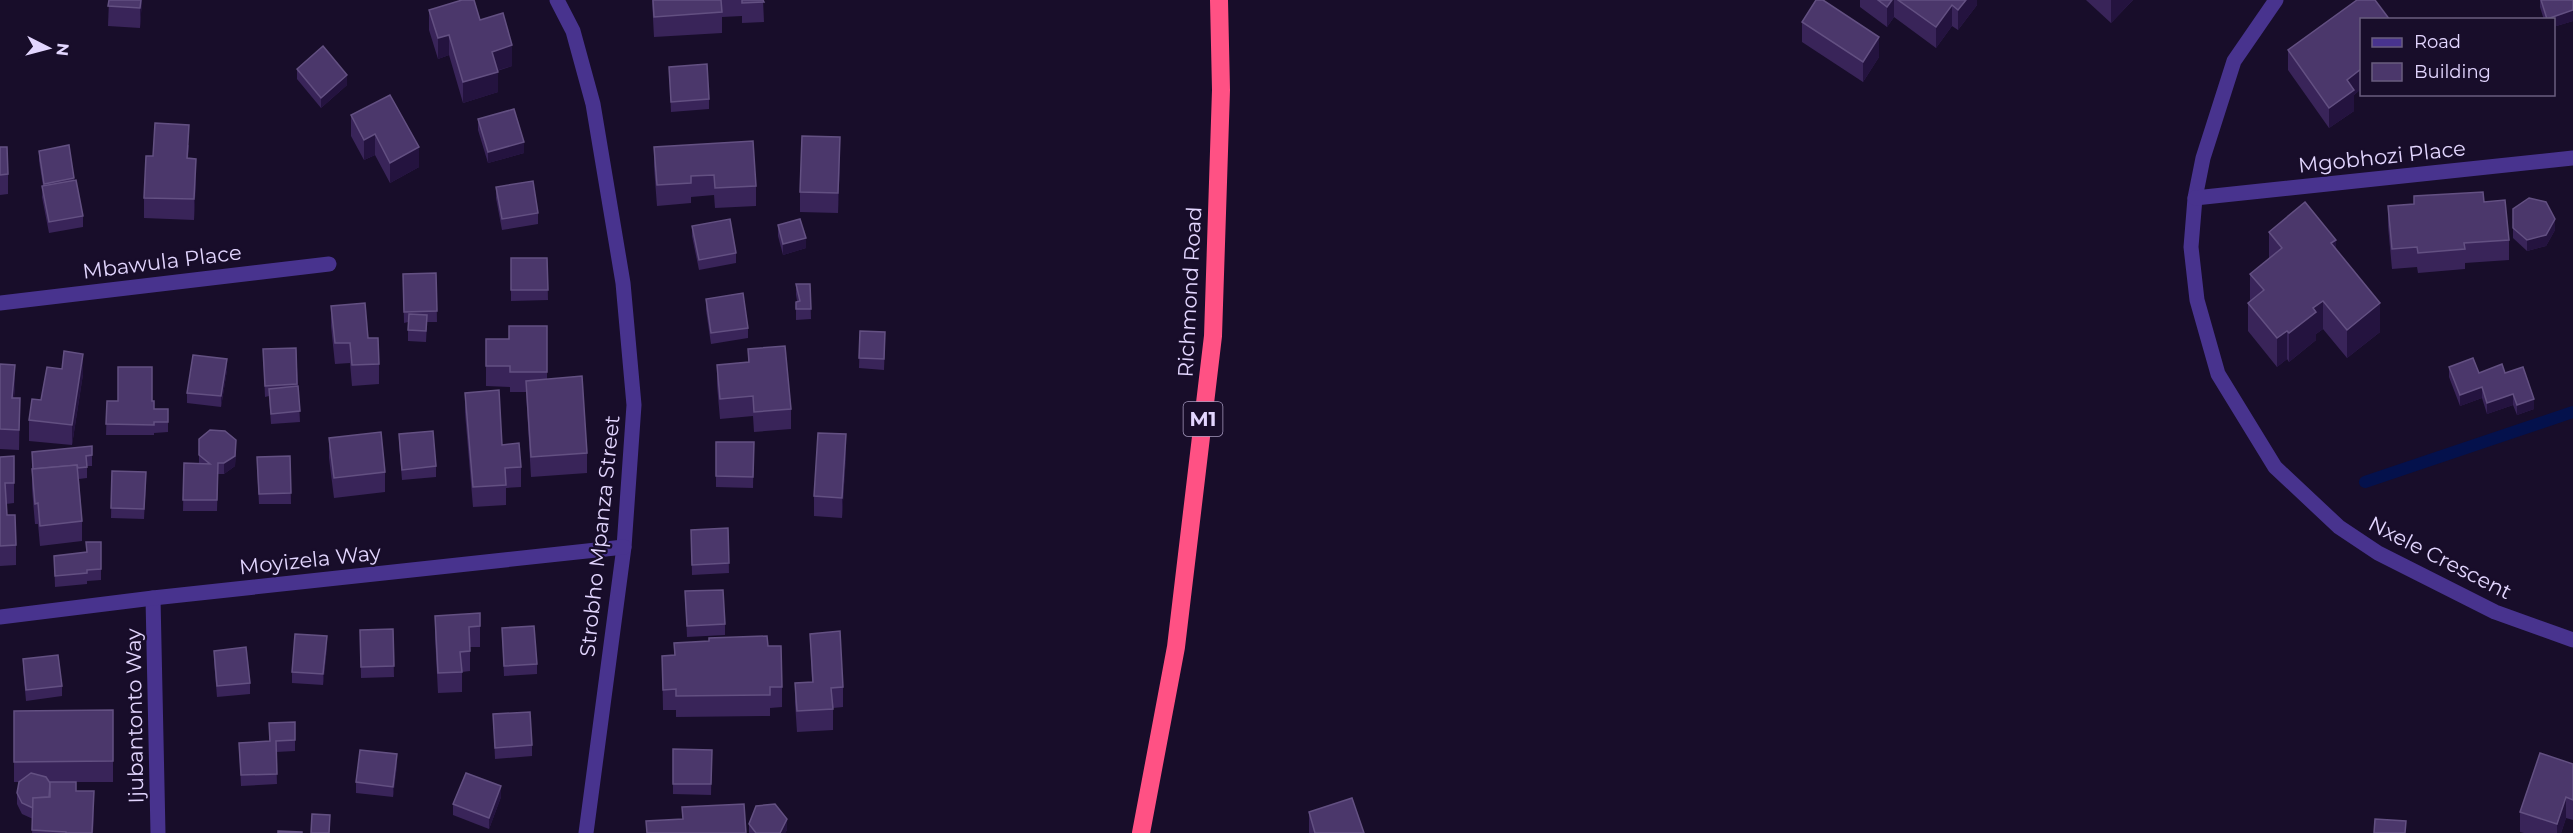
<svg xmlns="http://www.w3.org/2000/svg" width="2573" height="833" viewBox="0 0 2573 833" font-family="Montserrat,sans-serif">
<rect width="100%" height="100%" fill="#180d2a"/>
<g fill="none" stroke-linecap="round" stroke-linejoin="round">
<polyline stroke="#04114c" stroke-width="12" points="2365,482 2573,412"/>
<g stroke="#48338e" stroke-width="15">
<polyline points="557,0 573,31 593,104 623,283 634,405 624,547 586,833"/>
<polyline points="2276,0 2234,61 2203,158 2195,198 2191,247 2197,300 2218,374 2275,467 2339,527 2378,553 2495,612 2573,640"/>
<polyline points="2195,198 2573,158"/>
<polyline points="0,303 329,264"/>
<polyline points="153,598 158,833"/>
<polyline points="0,617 153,598 624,547"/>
</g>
<polyline stroke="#ff5184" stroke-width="18" points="1141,833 1176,647 1213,336 1221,90 1219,0"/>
</g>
<g fill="#392459">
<polygon points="109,0 142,0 140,28 108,26"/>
<polygon points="652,0 763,0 764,22 742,23 742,16 722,17 722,33 654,37"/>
<polygon points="1860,0 1977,0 1977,5 1958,30 1952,26 1936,48 1894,17 1887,27 1860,7"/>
<polygon points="2086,0 2133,0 2111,23"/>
<polygon points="2540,0 2573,0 2573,21 2553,27 2553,20 2544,20 2540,7"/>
<polygon points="429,10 480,20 512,66 497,71 498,92 463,103 449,55 438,59 429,30"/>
<polygon points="2361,20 2361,89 2354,95 2354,111 2329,128 2288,70 2288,50"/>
<polygon points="1802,22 1879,57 1863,82 1802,42"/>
<polygon points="669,67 709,99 709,109 671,112"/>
<polygon points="297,69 347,85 321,108 297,79"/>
<polygon points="351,115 419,167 390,183 375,155 364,160 351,136"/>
<polygon points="478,119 524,153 488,163 478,130"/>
<polygon points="69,145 74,180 83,216 83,227 49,233 42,197 43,186 39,161 39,151"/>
<polygon points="189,145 188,158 196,179 194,220 144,218 144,198 153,156"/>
<polygon points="0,147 8,174 8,194 0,195"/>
<polygon points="654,147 756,186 756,206 715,208 714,195 691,197 691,203 657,206 654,167"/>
<polygon points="840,158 838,213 800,212 800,192"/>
<polygon points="496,187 538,213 538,224 502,230 496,198"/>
<polygon points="2414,196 2484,202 2509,240 2509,260 2465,263 2465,269 2418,273 2417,267 2392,269 2388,226 2388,206 2414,204"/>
<polygon points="2513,209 2555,230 2546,246 2527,251 2513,238"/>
<polygon points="778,225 806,248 783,255 778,236"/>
<polygon points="692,226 736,253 736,263 699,270 692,236"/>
<polygon points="2269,232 2336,248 2380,332 2347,358 2323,329 2316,334 2316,340 2289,362 2287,359 2277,367 2248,331 2248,303 2250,301 2250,274 2269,259"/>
<polygon points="511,258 547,258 548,300 511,301"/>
<polygon points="436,273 437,322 427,322 426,342 408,341 408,322 404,323 403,274"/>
<polygon points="796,284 810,284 811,319 796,320 796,302 797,301 796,295"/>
<polygon points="706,299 748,328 748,338 711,344 706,310"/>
<polygon points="331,306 368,338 379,364 379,384 352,386 350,363 335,364 331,326"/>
<polygon points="547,326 547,379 587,453 587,473 531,477 526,392 510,392 510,387 486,386 486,339 509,339"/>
<polygon points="860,331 885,343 884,370 859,368"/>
<polygon points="296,348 300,422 271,424 269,396 265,397 263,349"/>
<polygon points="748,349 791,409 791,429 754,432 753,416 720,419 717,385 717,365 748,362"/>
<polygon points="0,364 15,386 14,398 20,398 19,450 0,449"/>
<polygon points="2449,367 2479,373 2505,373 2534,409 2517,415 2513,405 2487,414 2482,398 2460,406 2449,377"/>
<polygon points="227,370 221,407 187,403 187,393"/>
<polygon points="83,374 72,445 29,441 29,420 41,400"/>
<polygon points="465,393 502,445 521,467 521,487 506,488 506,505 473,507 465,413"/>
<polygon points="107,401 152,401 154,409 168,409 168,432 154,433 154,435 106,435"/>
<polygon points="399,434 436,466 436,477 402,480 399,444"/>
<polygon points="329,438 385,472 385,492 334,498 329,458"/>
<polygon points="199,439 236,450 235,466 224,474 218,474 217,511 183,511 184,463 199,464"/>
<polygon points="716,442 754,442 753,488 716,487"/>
<polygon points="92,446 92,466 87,466 87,478 79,479 82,521 82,541 40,546 38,524 35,524 32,489 32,452"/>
<polygon points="846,455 842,518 814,516 814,496"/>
<polygon points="14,456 14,503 6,504 7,515 16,545 16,565 0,566 0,457"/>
<polygon points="290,456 291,504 259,504 257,468"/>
<polygon points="112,471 146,482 144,519 111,518"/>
<polygon points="728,528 729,573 692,575 691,530"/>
<polygon points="86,542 101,542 101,580 87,581 87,584 55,587 54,556 86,552"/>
<polygon points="685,591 725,624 725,635 687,637"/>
<polygon points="435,616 480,626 480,647 470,647 470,671 462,672 462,692 438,693 435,637"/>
<polygon points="502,628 537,664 537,674 504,676"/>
<polygon points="393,629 394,677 361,678 360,630"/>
<polygon points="810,634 843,687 843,707 833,708 833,730 797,732 795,703 795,683 812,682"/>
<polygon points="674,643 768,646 782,687 782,707 770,708 770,716 676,717 676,710 663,710 662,656 674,655"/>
<polygon points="327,647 323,685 292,683 292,672"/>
<polygon points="214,651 250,683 250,694 217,697 214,661"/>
<polygon points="23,659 62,686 62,696 26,701 23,669"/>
<polygon points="113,710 113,782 61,782 76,791 94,811 93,833 32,833 33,819 22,814 17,804 17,793 19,782 14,782 14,711"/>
<polygon points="493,714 532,745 532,756 495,759"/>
<polygon points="295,722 295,751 276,752 277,784 241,786 239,743 269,741 269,723"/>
<polygon points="673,749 712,750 711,795 673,794"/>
<polygon points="2573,764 2573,820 2566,818 2561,833 2524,833 2520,832 2520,812"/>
<polygon points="397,765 393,797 356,793 356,782"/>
<polygon points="501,797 489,829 453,815 453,804"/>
<polygon points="1309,812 1364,833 1309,833"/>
<polygon points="749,824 787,830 785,833 749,833"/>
</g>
<g fill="#24133f">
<polygon points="141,0 142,0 140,28 140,8"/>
<polygon points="1892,0 1894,0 1894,17 1887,27 1887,7"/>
<polygon points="1966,0 1977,0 1977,5 1958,30 1958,10"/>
<polygon points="2111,0 2133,0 2111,23"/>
<polygon points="1952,5 1952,26 1936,48 1936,27"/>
<polygon points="2573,10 2573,21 2553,27 2553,20 2547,20 2547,19"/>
<polygon points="449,35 449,55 438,59 438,38"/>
<polygon points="1879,37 1879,57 1863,82 1863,62"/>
<polygon points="512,45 512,66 492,72 492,52"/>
<polygon points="2361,69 2361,89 2354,95 2354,111 2329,128 2329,108 2347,80"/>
<polygon points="498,72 498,92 463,103 463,82"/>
<polygon points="347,75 347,85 321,108 321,98"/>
<polygon points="375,134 375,155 364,160 364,140"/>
<polygon points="840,137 840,158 838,213 838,193"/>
<polygon points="524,142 524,153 488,163 488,152"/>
<polygon points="419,147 419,167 390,183 390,163"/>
<polygon points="196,159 196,179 194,220 194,199"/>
<polygon points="2555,219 2555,230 2546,246 2527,251 2527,240"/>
<polygon points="806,238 806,248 783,255 783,244"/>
<polygon points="2336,240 2336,268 2331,243"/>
<polygon points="2323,301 2323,329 2316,334 2316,340 2289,362 2289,333 2313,308"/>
<polygon points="2380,303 2380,332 2347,358 2347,330"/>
<polygon points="2287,331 2287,359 2277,367 2277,338"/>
<polygon points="83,354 83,374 72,445 72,425"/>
<polygon points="227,359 227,370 221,407 221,396"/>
<polygon points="15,365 15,386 12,418 12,398"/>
<polygon points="2482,387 2482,398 2460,406 2460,395"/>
<polygon points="2513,394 2513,405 2487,414 2487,403"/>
<polygon points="2534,399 2534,409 2517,415 2517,405"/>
<polygon points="846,434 846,455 842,518 842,498"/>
<polygon points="236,440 235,466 224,474 224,463"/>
<polygon points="327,636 327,647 323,685 323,674"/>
<polygon points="397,754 397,765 393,797 393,787"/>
<polygon points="501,786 501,797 489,829 489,818"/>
<polygon points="94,791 94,811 93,833 92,833"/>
<polygon points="2566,797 2566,818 2561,833 2557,833 2557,824"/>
<polygon points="787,819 787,830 785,833 780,833"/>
</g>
<g fill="#4b376b" stroke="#635082" stroke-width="1.5">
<polygon points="109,0 141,0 140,8 108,6"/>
<polygon points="462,0 474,0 480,20 503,13 512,45 492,52 498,72 463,82 449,35 438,38 429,10"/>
<polygon points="653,0 721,0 722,12 654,17"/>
<polygon points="742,0 763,0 764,2 742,3"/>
<polygon points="1816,0 1823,0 1879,37 1863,62 1802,22"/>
<polygon points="1878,0 1892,0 1887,7"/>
<polygon points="1898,0 1966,0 1958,10 1952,5 1936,27"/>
<polygon points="2357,0 2375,0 2390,20 2361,20 2361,69 2347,80 2354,90 2329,108 2288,50"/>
<polygon points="2541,0 2573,0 2573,10 2547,19"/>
<polygon points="323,46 347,75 321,98 297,69"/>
<polygon points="707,64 709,99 671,102 669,67"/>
<polygon points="390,95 419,147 390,163 375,134 364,140 351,115"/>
<polygon points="514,109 524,142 488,152 478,119"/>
<polygon points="155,123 189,125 187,158 196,159 194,199 144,198 146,156 153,156"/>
<polygon points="802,136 840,137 838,193 800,192"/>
<polygon points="753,141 756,186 715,188 714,175 691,176 691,183 657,185 654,147"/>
<polygon points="69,145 74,178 44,184 39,151"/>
<polygon points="0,147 7,147 8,174 0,175"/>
<polygon points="76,180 83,216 49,222 42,186"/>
<polygon points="533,181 538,213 502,219 496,187"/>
<polygon points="2483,192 2484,202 2505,200 2509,240 2464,243 2465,249 2418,253 2417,247 2392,249 2388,206 2414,204 2414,196"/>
<polygon points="2529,198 2546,202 2555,219 2546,235 2527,240 2513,228 2513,209"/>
<polygon points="2305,202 2336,240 2331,243 2380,303 2347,330 2323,301 2313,308 2316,312 2289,333 2287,331 2277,338 2248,303 2264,290 2250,274 2282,248 2269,232"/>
<polygon points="730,219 736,253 699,260 692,226"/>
<polygon points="800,219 806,238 783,244 778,225"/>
<polygon points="511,258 547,258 548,290 511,290"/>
<polygon points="436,273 437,311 404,312 403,274"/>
<polygon points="796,284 810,284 811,309 796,309 796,302 800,301"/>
<polygon points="743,293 748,328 711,333 706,299"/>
<polygon points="365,303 368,338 378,338 379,364 352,365 350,343 335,343 331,306"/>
<polygon points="409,314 427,315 426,331 408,330"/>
<polygon points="509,326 547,326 547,372 510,372 510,366 486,366 486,339 509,339"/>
<polygon points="860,331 885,332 884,359 859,358"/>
<polygon points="785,346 791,409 754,412 753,396 720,399 717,365 749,362 748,349"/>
<polygon points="296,348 297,384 265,386 263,349"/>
<polygon points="64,351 83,354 72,425 29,420 32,399 41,400 47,367 62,369"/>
<polygon points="193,355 227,359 221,396 187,393"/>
<polygon points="2473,358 2479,373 2502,364 2505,373 2523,367 2534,399 2517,405 2513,394 2487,403 2482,387 2460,395 2449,367"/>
<polygon points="0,364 15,365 12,398 20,398 19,430 0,429"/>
<polygon points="118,367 152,367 152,401 154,401 154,409 168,409 168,422 154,422 154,425 106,424 107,401 118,401"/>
<polygon points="582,376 587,453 531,457 526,381"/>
<polygon points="298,386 300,411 271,414 269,389"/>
<polygon points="499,390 502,445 519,443 521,467 505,468 506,485 473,487 465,393"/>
<polygon points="210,430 225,431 236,440 235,456 224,463 218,463 217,500 183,500 184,463 210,464 199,455 199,439"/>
<polygon points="433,431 436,466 402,470 399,434"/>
<polygon points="381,432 385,472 334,478 329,438"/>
<polygon points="818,433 846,434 842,498 814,496"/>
<polygon points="716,442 754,442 753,477 716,476"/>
<polygon points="92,446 92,455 86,456 87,467 78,468 77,465 33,469 32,452"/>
<polygon points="14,456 14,483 5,483 7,515 15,515 16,545 0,546 0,457"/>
<polygon points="290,456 291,493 259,494 257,457"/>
<polygon points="77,465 82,521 40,526 38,503 35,504 32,469"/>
<polygon points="112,471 146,472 144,509 111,508"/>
<polygon points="728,528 729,563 692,565 691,530"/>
<polygon points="86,542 101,542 101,569 87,570 87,573 55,576 54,556 87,552"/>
<polygon points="723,590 725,624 687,626 685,591"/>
<polygon points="480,613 480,626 469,627 470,651 460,652 462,672 438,673 435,616"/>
<polygon points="534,626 537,664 504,666 502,628"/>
<polygon points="393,629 394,666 361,667 360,630"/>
<polygon points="840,631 843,687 831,688 833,709 797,711 795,683 813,682 810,634"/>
<polygon points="295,634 327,636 323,674 292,672"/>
<polygon points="767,636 768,646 781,646 782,687 770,687 770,695 676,696 676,689 663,690 662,656 675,655 674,643 709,641 709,638"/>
<polygon points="246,647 250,683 217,686 214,651"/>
<polygon points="58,655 62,686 26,690 23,659"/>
<polygon points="113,710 113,761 14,762 14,711"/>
<polygon points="530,712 532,745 495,748 493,714"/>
<polygon points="295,722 295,740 276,741 277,774 241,775 239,743 270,741 269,723"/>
<polygon points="673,749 712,750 711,784 673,784"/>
<polygon points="360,750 397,754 393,787 356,782"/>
<polygon points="2540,753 2573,764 2573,800 2566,797 2557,824 2520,812"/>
<polygon points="31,773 46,777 50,783 49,797 33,798 33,808 22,803 17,793 19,782"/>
<polygon points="466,773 501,786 489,818 453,804"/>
<polygon points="50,782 76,782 76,791 94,791 92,833 66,833 66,832 32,830 33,798 50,797"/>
<polygon points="1352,798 1364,833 1315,833 1309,812"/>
<polygon points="744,804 746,833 647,833 646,821 683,819 682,807"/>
<polygon points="775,804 787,819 780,833 756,833 749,824 756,806"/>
<polygon points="312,814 330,815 329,833 311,833"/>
<polygon points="2375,819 2406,821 2405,833 2374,833"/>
<polygon points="278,831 302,832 302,833 278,833"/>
</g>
<g text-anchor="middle" stroke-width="4.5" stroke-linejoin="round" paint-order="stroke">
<rect fill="#180d2a" stroke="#a69abf" stroke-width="1.5" x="1183.5" y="402" width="39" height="34" rx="4.5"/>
<g font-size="20" font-weight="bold" fill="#e3d6ff">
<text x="1203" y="426">M1</text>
</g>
<g font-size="21" fill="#e3d6ff" stroke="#180d2a">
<text transform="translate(2382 157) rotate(-6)" y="7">Mgobhozi Place</text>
<text transform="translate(162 262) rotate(-7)" y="7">Mbawula Place</text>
<text transform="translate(1190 292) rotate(-87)" y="7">Richmond Road</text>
<text transform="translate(600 536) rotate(-84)" y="7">Strobho Mpanza Street</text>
<text transform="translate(2440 558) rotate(27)" y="7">Nxele Crescent</text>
<text transform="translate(310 560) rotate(-6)" y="7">Moyizela Way</text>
<text transform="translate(135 716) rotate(-91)" y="7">Ijubantonto Way</text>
</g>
</g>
<rect x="2360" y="18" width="195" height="78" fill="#180d2a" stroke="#695d7f" stroke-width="1.5"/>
<rect x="2372" y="38" width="30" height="9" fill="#48338e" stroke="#695d7f" stroke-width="1.5"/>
<text x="2414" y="48" font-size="18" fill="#e3d6ff">Road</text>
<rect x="2372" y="63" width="30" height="18" fill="#4b376b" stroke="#695d7f" stroke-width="1.5"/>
<text x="2414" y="78" font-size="18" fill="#e3d6ff">Building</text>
<g transform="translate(48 48) rotate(96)" stroke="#180d2a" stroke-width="4.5" paint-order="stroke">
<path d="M0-4.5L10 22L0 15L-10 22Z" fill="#e3d6ff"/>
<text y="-9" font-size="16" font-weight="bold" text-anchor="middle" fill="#e3d6ff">N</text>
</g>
</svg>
